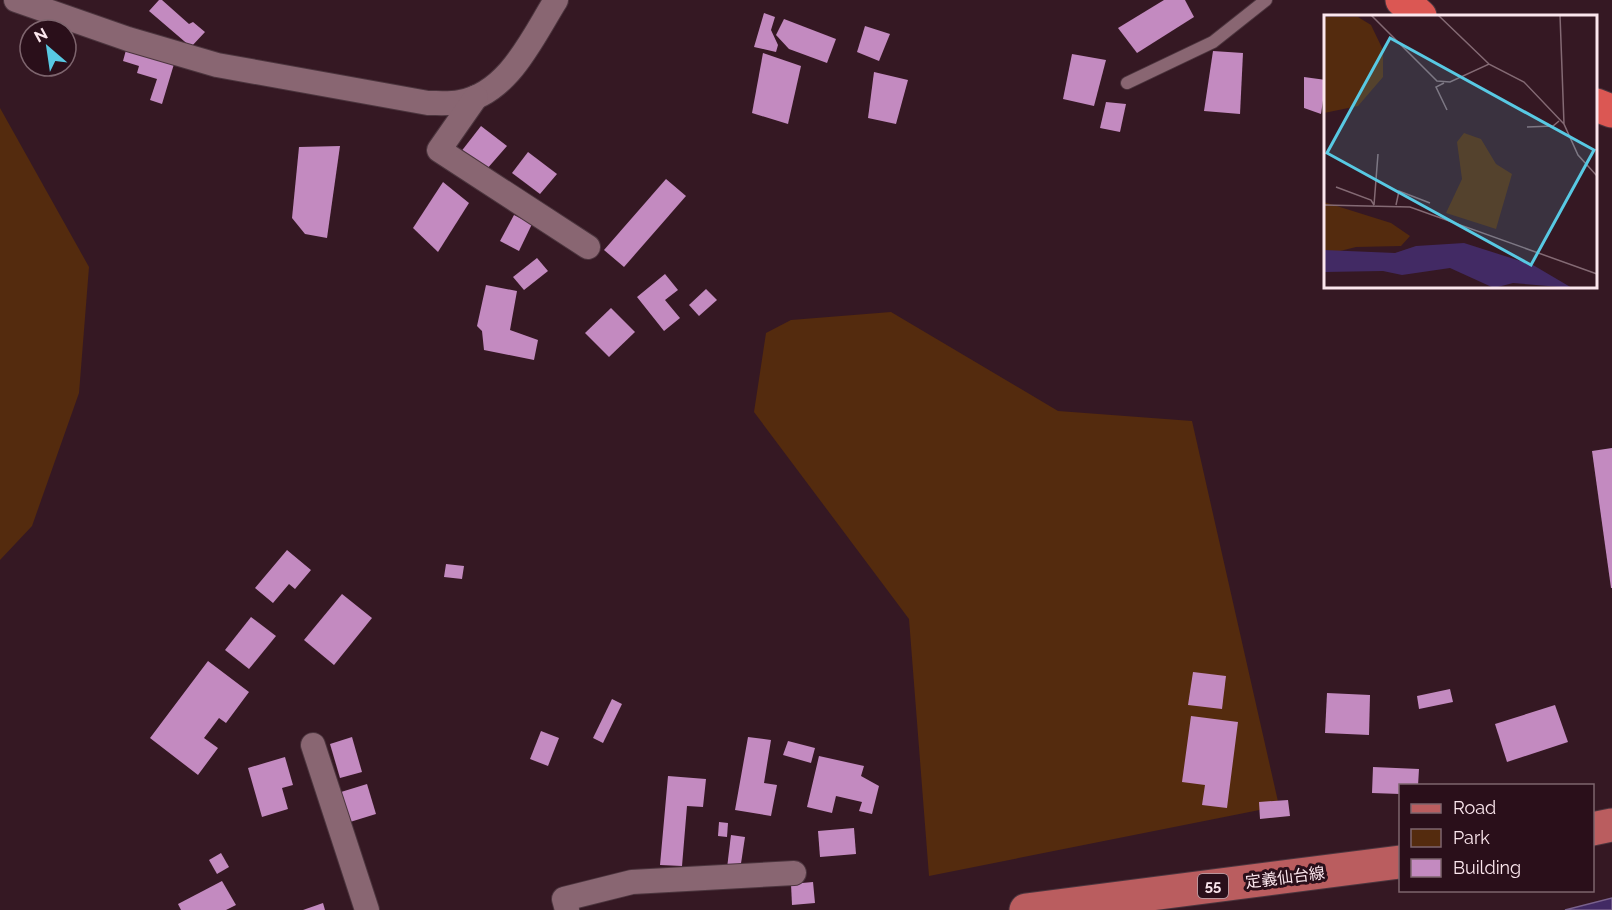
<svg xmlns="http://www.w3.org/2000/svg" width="1612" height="910" viewBox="0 0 1612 910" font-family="Raleway,'Noto Sans JP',sans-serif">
<rect width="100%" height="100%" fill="#351823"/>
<g fill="#542b0e">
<polygon points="0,108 89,267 79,393 32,526 0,560"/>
<polygon points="891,312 1058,411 1192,421 1279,806 929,876 909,619 754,412 766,333 791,320"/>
</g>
<polygon fill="#422a64" stroke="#7a628d" stroke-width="1.5" points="1612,898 1612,910 1565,910"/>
<g fill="#c38ac0">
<polygon points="159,0 162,0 189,24 193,22 205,32 191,47 149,11"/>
<polygon points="1164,0 1185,0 1194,17 1137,53 1118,28"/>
<polygon points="764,13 775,17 771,30 778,45 776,52 754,47"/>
<polygon points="784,19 836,39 827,63 789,49 776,35"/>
<polygon points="865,26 890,34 879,61 857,52"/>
<polygon points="126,50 174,64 162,104 150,100 157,79 137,73 139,66 123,61"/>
<polygon points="1213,51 1243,53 1240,114 1204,111"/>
<polygon points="763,53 801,66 788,124 752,113"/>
<polygon points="1072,54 1106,60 1094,106 1063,99"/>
<polygon points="874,72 908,80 896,124 868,118"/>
<polygon points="1304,77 1326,80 1321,114 1304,108"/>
<polygon points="1106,102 1126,104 1120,132 1100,128"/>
<polygon points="481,126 507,146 486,170 460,153"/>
<polygon points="340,146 327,238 305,234 292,218 299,147"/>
<polygon points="528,152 557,174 540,194 512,173"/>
<polygon points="666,179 686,196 624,267 604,250"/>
<polygon points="443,182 469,203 438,252 413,228"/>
<polygon points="514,215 532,224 519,251 500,241"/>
<polygon points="537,258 548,271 524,290 513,277"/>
<polygon points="665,274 678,290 665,300 680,318 664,331 637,297"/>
<polygon points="486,285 517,291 510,330 538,340 534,360 484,350 482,331 477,326"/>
<polygon points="706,289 717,300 699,316 689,305"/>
<polygon points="611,308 635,332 609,357 585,333"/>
<polygon points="1612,448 1612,588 1611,588 1592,451"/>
<polygon points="287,550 311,570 295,589 289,584 273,603 255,588"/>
<polygon points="446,564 464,566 462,579 444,577"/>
<polygon points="342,594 372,618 334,665 304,640"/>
<polygon points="251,617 276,636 249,669 225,650"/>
<polygon points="208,661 249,692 226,723 219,718 204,738 218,748 198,775 150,738"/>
<polygon points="1193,672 1226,676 1222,709 1188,705"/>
<polygon points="1450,689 1453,702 1419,709 1417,696"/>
<polygon points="1327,693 1370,695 1369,735 1325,733"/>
<polygon points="612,699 622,704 603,743 593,738"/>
<polygon points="1555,705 1568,742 1507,762 1495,724"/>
<polygon points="1191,716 1238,722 1227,808 1202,805 1205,785 1182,782"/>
<polygon points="541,731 559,738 548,766 530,759"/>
<polygon points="352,737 362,772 340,778 330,744"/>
<polygon points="748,737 771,740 764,783 777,785 771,816 735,810"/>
<polygon points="788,741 815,748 811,763 783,755"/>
<polygon points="819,756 864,766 861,776 879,786 872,814 859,811 862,802 836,796 832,813 807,807"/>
<polygon points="285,757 293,785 282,788 288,809 262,817 248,768"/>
<polygon points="1373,767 1419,769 1418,786 1400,786 1400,794 1372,793"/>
<polygon points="668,776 706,779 703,807 687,806 682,866 660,865"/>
<polygon points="367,784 376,814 350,822 341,792"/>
<polygon points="1288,800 1290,816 1260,819 1259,802"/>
<polygon points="719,822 728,823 727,837 718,836"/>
<polygon points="854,828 856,854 820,857 818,831"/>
<polygon points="731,835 745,837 740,870 727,868"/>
<polygon points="221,853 229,867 217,874 209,860"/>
<polygon points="222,881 236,905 226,910 181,910 178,904"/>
<polygon points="813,882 815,903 792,905 791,884"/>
<polygon points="323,903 325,910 303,910"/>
</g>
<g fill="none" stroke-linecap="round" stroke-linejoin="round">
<g stroke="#4c353e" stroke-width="14">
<polyline id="lane" points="1127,83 1213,42 1266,0"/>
</g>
<g stroke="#4c353e" stroke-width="26">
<g id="street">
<path d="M 16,0 L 128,39 L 217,65 L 428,103 C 438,103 450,104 460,102 C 509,93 532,38 556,0"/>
<polyline points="476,97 439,150 588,247"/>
<polyline points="313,745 367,910"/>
<polyline points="567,910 564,899 632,882 794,873"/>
</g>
</g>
<g stroke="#4c353e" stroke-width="35">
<g id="primary">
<polyline points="1592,829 1612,825"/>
<polyline points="1026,910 1400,862"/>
</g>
</g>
<g stroke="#4c353e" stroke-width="35">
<g id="highway">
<polyline points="1402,0 1420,16"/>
<polyline points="1596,105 1612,111"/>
</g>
</g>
<use href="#lane" stroke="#896672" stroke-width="12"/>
<use href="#street" stroke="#896672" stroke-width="24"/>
<use href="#primary" stroke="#ba5d5f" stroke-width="33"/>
<use href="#highway" stroke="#db5753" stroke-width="33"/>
</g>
<g text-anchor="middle" stroke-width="6" stroke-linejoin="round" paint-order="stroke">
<rect fill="#2a0f1a" stroke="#bca6ae" stroke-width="1.5" x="1198" y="874" width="30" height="24" rx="4.5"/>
<g font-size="15" font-weight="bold" fill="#fbe6ed">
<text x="1213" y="891">55</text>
</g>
<g font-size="16" fill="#fbe6ed" stroke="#2a0f1a">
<text transform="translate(1285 877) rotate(-7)" y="6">定義仙台線</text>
</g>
</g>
<g transform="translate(1324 15)">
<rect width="273" height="273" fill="#351823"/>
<path d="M 0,2 L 34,2 L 47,10 L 59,35 L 59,62 L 34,91 L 0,98 ZM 140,118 L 157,124 L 172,149 L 188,159 L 172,214 L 122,198 L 138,164 L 133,127 ZM 0,187 L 67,208 L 86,221 L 77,231 L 32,232 L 0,240 Z" fill="#542b0e"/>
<path d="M 140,228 L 209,250 L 248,273 L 189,268 L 170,273 L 126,253 L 78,260 L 59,256 L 0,257 L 0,235 L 71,238 L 92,231 Z" fill="#422a64"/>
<path fill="none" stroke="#846a74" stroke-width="1.5" d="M 47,0 L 113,66 L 126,67 L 165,49 L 200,67 L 240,109M 114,0 L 165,49M 236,0 L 240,109 L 254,140 L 273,161M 120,68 L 112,72 L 123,95M 203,112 L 229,111 L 235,106M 12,172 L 47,185 L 50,190M 0,190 L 86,192 L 273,259M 50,190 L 54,139M 72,190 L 75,176 L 106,188"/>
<path fill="#58c9e3" fill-opacity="0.15" stroke="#58c9e3" stroke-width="3" d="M 66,23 L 270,135 L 207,250 L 3,138 Z"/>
<rect width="273" height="273" fill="none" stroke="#fbe6ed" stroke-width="3"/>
</g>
<rect x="1399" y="784" width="195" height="108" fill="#2a0f1a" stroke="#7e656e" stroke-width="1.5"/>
<rect x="1411" y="804" width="30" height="9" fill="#ba5d5f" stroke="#7e656e" stroke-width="1.5"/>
<text x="1453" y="814" font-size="18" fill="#fbe6ed">Road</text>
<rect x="1411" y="829" width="30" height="18" fill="#542b0e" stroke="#7e656e" stroke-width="1.5"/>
<text x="1453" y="844" font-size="18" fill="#fbe6ed">Park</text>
<rect x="1411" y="859" width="30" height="18" fill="#c38ac0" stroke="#7e656e" stroke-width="1.5"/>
<text x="1453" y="874" font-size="18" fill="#fbe6ed">Building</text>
<g transform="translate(48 48) rotate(331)"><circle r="28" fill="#2a0f1a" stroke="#7e656e" stroke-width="1.5"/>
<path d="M0-4.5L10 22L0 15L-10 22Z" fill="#58c9e3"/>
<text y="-9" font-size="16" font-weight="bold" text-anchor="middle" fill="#fbe6ed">N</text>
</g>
</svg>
